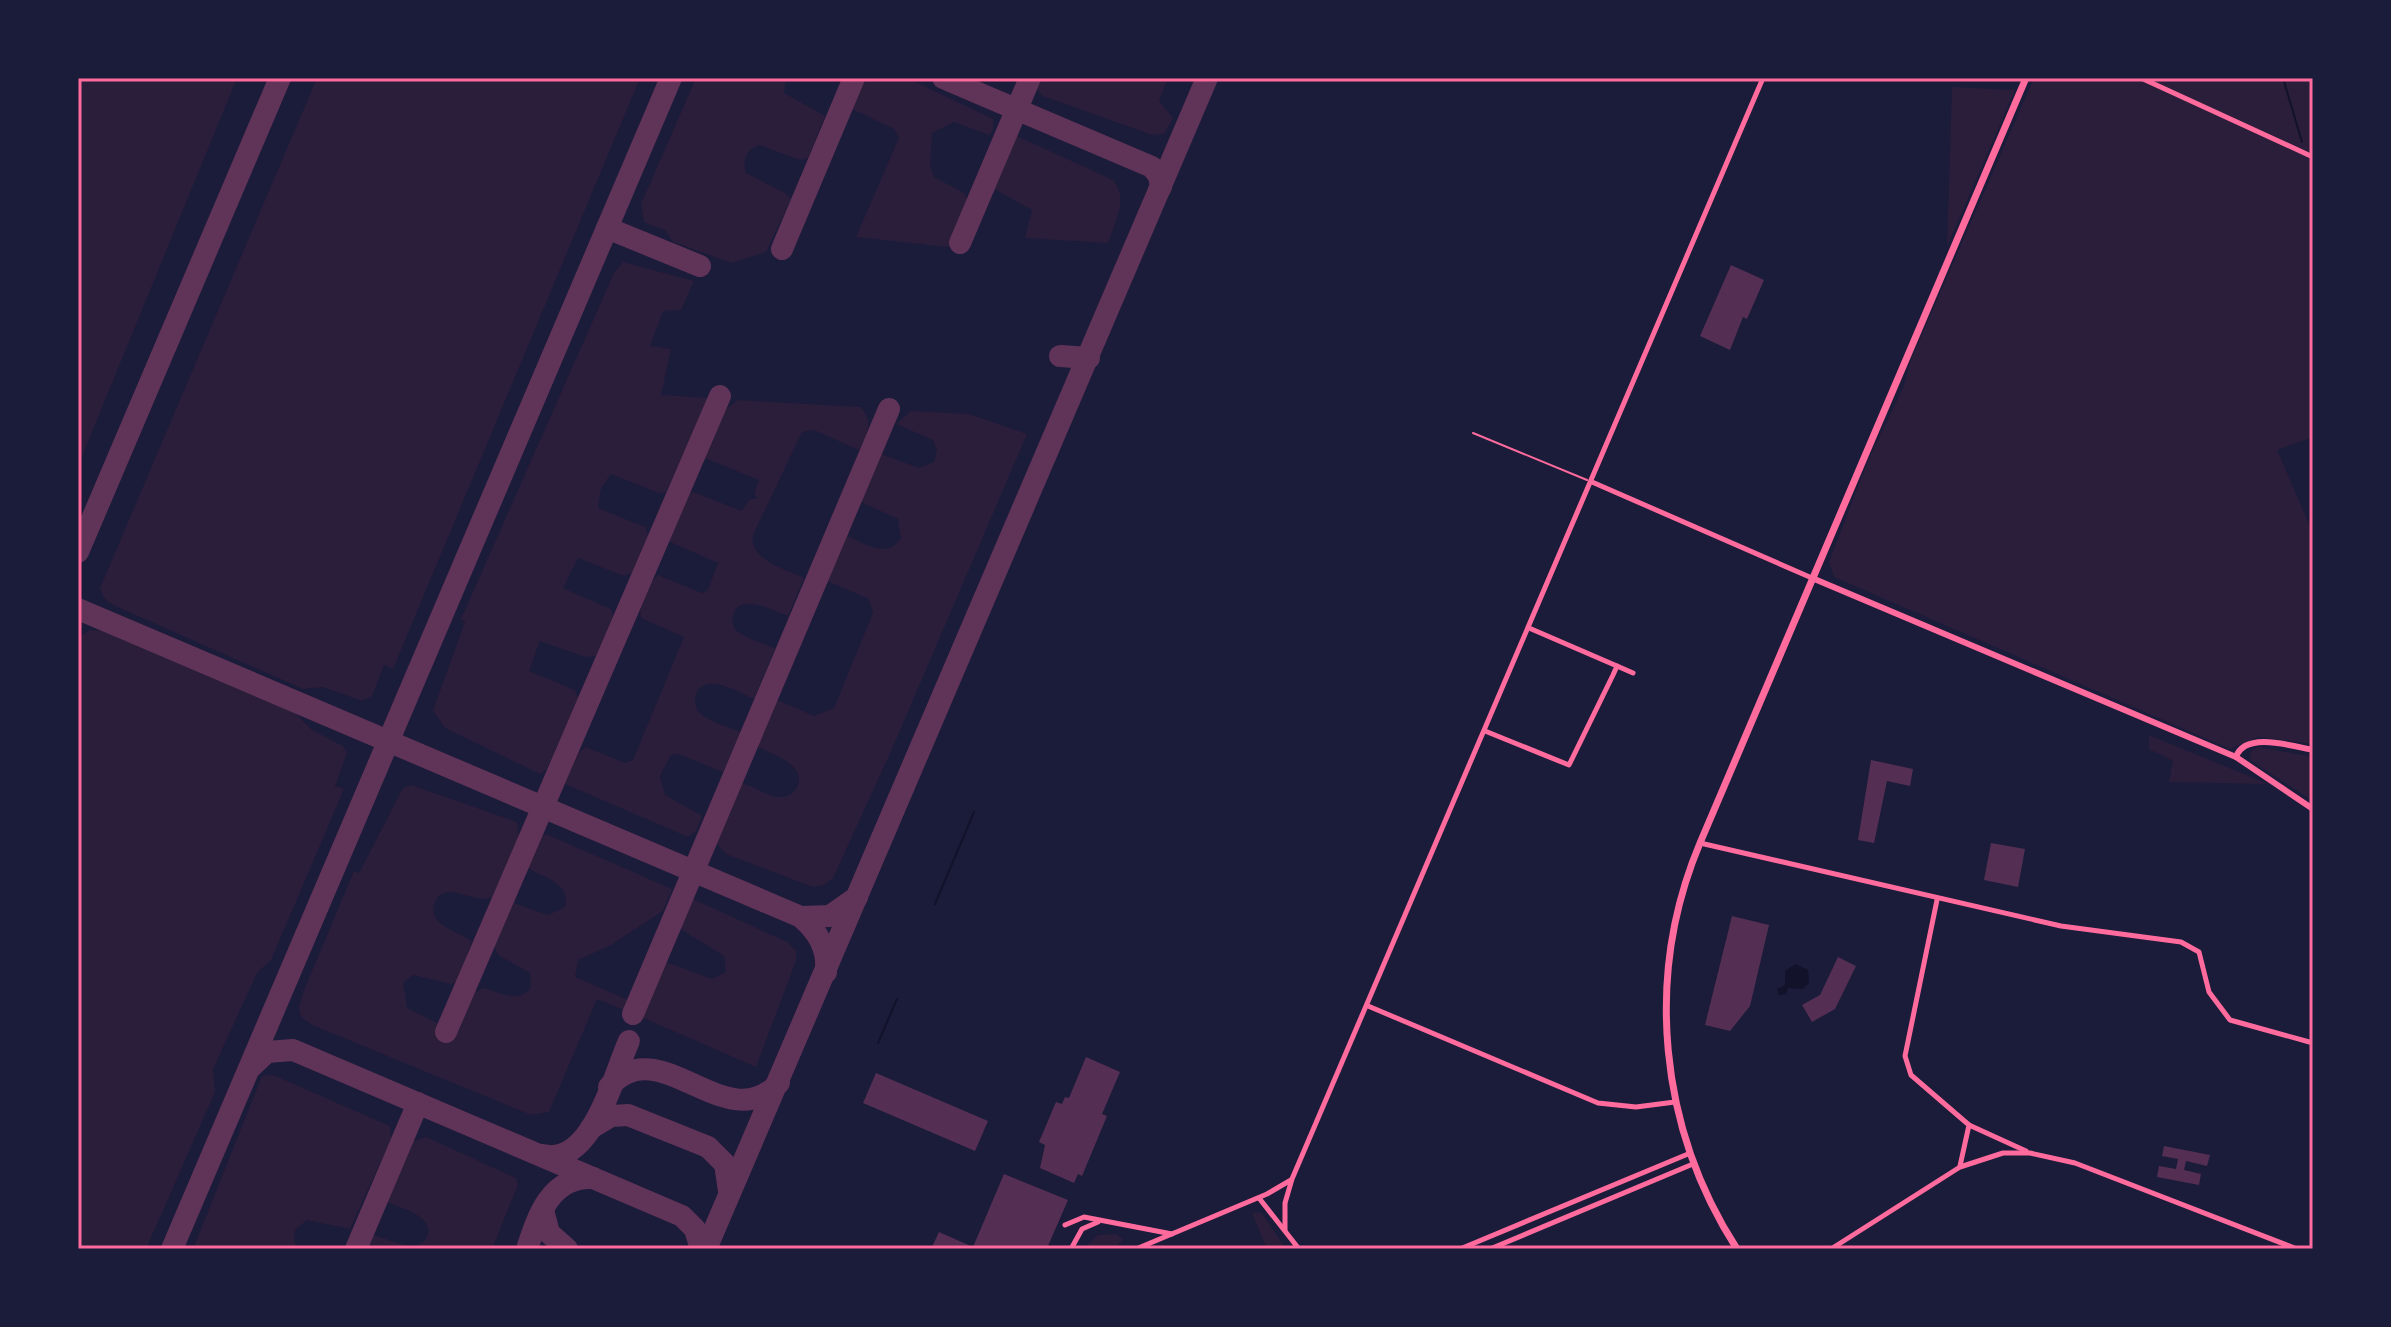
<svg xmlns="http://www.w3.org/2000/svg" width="2391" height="1327" viewBox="0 0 2391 1327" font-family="'Zilla Slab',serif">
<rect width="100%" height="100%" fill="#1b1b3a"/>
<g fill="#2a1e3b">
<polygon points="78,78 237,78 78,466"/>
<polygon points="317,78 640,78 393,669 384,665 372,696 362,701 323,687 303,689 113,605 104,598 100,588"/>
<path d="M 696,78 L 786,78 L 784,93 L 825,116 L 808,158 L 800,160 L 759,145 C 746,150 742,159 746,173 L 785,193 L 791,199 L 766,252 L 732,263 L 673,242 L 666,231 L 644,222 L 641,204 Z"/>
<polygon points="863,78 907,78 993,119 993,130 989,135 954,122 932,133 930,166 934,177 964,193 967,199 948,247 856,237 899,138 894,129 850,108"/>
<polygon points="1035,78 1168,78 1159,101 1173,118 1164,134 1152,135 1043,96 1032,84"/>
<polygon points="2034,78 2313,78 2313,437 2277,450 2313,533 2313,744 2258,737 2230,749 1834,577 1829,562 1869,458 1904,386 1909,364"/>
<polygon points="1952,87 2015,90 1947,247"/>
<path d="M 1015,135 L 1113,180 C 1129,199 1115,222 1108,243 L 1025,238 L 1032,210 L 994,189 Z"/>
<polygon points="623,262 694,281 681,310 663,311 650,346 671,349 661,395 709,398 666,492 659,493 611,474 601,488 598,508 645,527 648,534 632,573 624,576 578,558 563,588 611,609 613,616 596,656 585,657 540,641 529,671 575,690 578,699 547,769 540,774 445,728 433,710 465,622 461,619 614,273"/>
<path d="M 738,400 L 860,407 C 875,422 867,433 859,450 L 814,430 L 802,432 L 753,535 C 749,560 786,569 804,578 L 788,616 C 774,611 738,591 733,616 C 731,623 734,629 740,633 C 750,640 764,644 775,648 L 754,699 C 740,693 705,671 696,694 C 694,700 695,707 699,712 C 708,722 729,727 741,732 L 723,772 L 678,754 L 671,755 L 660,776 L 665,795 L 702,816 L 696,831 L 688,837 L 565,784 L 578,753 L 586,747 L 625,763 L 633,760 L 684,637 L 641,618 C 638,604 647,584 658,575 L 702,593 L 708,590 L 718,563 L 668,541 L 686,496 L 693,492 L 742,511 L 749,500 L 758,498 L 754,494 L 759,480 L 702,457 L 723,411 Z"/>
<path d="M 911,411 L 969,414 L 1027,434 L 892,749 L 833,878 L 824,885 L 813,887 L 726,854 L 717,844 L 718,839 L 739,783 C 753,784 767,798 781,797 C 788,797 794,793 797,787 C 808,765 770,753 756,746 L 775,699 L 814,716 L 834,708 L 873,613 L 869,599 L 827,581 L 845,535 C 864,543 887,560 901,538 L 898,519 L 859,501 L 881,454 L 919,468 L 934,462 L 937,450 L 933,440 L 896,424 Z"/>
<polygon points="90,630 102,631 295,713 312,730 343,746 347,753 335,786 344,789 271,960 257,973 213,1069 215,1092 146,1249 78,1249 78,637"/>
<polygon points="2149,735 2268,784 2169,782 2173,761 2149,749"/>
<polygon points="2258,747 2313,757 2313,801 2251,761 2250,752"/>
<path d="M 411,785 L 517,822 L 519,838 L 493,896 C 477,908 445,877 435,903 C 426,924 459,932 472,941 L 457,982 L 451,984 L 413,975 L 403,983 L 407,1008 L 439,1024 L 446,1032 L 458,1033 L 475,992 L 484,988 C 501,993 519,1004 531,987 L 530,973 L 498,955 L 494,946 L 514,903 L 548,915 L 565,907 C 571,884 544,877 527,868 L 539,839 L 546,834 L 672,889 L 663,911 L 611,945 L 578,960 L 575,977 L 628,1000 L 624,1010 L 597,999 L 549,1112 L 531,1115 L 312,1025 L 301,1017 L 299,1007 L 304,990 L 354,871 L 359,873 L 403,788 Z"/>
<polygon points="691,898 787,942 796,951 796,961 756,1067 641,1017 663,964 672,964 712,979 726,972 724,956 676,926"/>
<polygon points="273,1075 390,1126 391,1139 350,1229 307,1220 295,1230 294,1241 298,1249 193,1249 262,1076"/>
<path d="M 426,1137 L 516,1178 L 518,1185 L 492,1249 L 367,1249 L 373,1235 C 385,1238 399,1245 411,1246 C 418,1246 424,1243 427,1237 C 436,1216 400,1208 387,1202 L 411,1142 Z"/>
<polygon points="1260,1212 1263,1215 1286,1249 1267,1249 1252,1213"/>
<path d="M 1116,1234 L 1123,1239 C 1116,1252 1096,1249 1083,1249 L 1098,1235 Z"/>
</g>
<polygon fill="#12122b" points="1796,964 1808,970 1809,983 1803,989 1788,988 1786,994 1779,995 1777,989 1785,985 1785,971"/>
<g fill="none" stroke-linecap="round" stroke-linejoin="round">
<g stroke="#12122b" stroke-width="2">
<polyline points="2283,78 2302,142"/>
<polyline points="2313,181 2313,182"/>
<polyline points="935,904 974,812"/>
<polyline points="878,1043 897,999"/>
</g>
<g stroke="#603358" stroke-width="22">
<polyline points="943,78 1152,167 1159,176 1161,187"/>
<polyline points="607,228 700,266"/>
<polyline points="960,243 1030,78"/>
<polyline points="782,249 854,78"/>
<polyline points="1060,356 1089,358"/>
<polyline points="78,552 280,78"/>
<path d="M 78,609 L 801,917 C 818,932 828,948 826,972"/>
<polyline points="801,917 830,916 857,897"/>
<polyline points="633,1014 889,409"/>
<polyline points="446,1032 720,396"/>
<polyline points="250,1068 267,1052 293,1050 682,1216 695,1229 701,1249"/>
<path d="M 609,1087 C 660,1028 725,1140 779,1083"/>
<polyline points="591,1128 611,1116 628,1115 708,1147 725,1164 729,1191"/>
<path d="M 542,1155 C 592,1168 613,1076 629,1041"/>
<polyline points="543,1210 549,1233 567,1249"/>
<polyline points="172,1249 671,78"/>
<polyline points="356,1249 418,1103"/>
<path d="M 527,1249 C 538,1215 551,1176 593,1178"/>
<polyline points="706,1249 1207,78"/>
</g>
</g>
<g fill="#542f53">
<polygon points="1731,265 1764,280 1747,319 1743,317 1730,350 1700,336"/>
<polygon points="1871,760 1913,769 1910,786 1887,781 1874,843 1858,840"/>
<polygon points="1991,843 2025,849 2018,887 1984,880"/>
<polygon points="1732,916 1769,925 1750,1006 1730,1031 1705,1025"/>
<polygon points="1838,957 1856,966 1835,1009 1812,1022 1802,1005 1820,995"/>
<polygon points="1086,1057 1120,1072 1102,1114 1107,1116 1082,1176 1078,1174 1074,1183 1040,1168 1045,1145 1039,1142 1056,1102 1062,1104 1065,1097 1069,1098"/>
<polygon points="876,1073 988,1121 975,1151 863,1103"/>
<polygon points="2164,1146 2210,1155 2207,1166 2186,1161 2184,1170 2201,1174 2199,1185 2157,1177 2159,1166 2176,1169 2178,1159 2162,1156"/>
<polygon points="1004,1174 1068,1200 1048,1246 1054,1249 931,1249 939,1232 973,1247"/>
</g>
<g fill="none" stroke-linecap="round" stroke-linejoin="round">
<polyline stroke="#ff6b9d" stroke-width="2" points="1473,433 1587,480"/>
<g stroke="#ff6b9d" stroke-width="5">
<polyline points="2141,78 2313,157"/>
<polyline points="1592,482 1812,578"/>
<polyline points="1617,666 1633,673"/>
<polyline points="1485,731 1569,765 1613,675 1617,666 1529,628"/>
<polyline points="1700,843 2061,926 2181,942 2199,952 2209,992 2230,1020 2313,1043"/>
<polyline points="1937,900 1905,1056 1911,1075 1969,1125 2026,1151"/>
<polyline points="1368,1006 1598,1103 1636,1107 1675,1102"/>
<polyline points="1960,1166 1969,1125"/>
<polyline points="1259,1198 1299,1249"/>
<polyline points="1065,1225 1084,1217 1172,1234"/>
<polyline points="1285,1230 1285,1203 1292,1179 1763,78"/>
<polyline points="1071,1249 1082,1229 1098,1222"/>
<polyline points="1136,1249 1267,1194 1291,1180"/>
<polyline points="1460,1249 1688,1154"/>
<polyline points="1490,1249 1693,1164"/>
<polyline points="1831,1249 1960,1167 2003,1153 2030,1153 2075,1163 2297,1249"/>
</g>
<g stroke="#ff6b9d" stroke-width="6">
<polyline points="1812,578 2236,757 2313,809"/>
<path d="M 2236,757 C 2245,731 2292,746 2313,750"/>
</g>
<path stroke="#ff6b9d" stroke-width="7" d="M 1737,1249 C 1659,1128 1644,976 1700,843 L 2026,78"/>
</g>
<rect width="2391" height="1327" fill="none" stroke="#1b1b3a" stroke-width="160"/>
<rect x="80" y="80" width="2231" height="1167" fill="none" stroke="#ff6b9d" stroke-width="3"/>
</svg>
